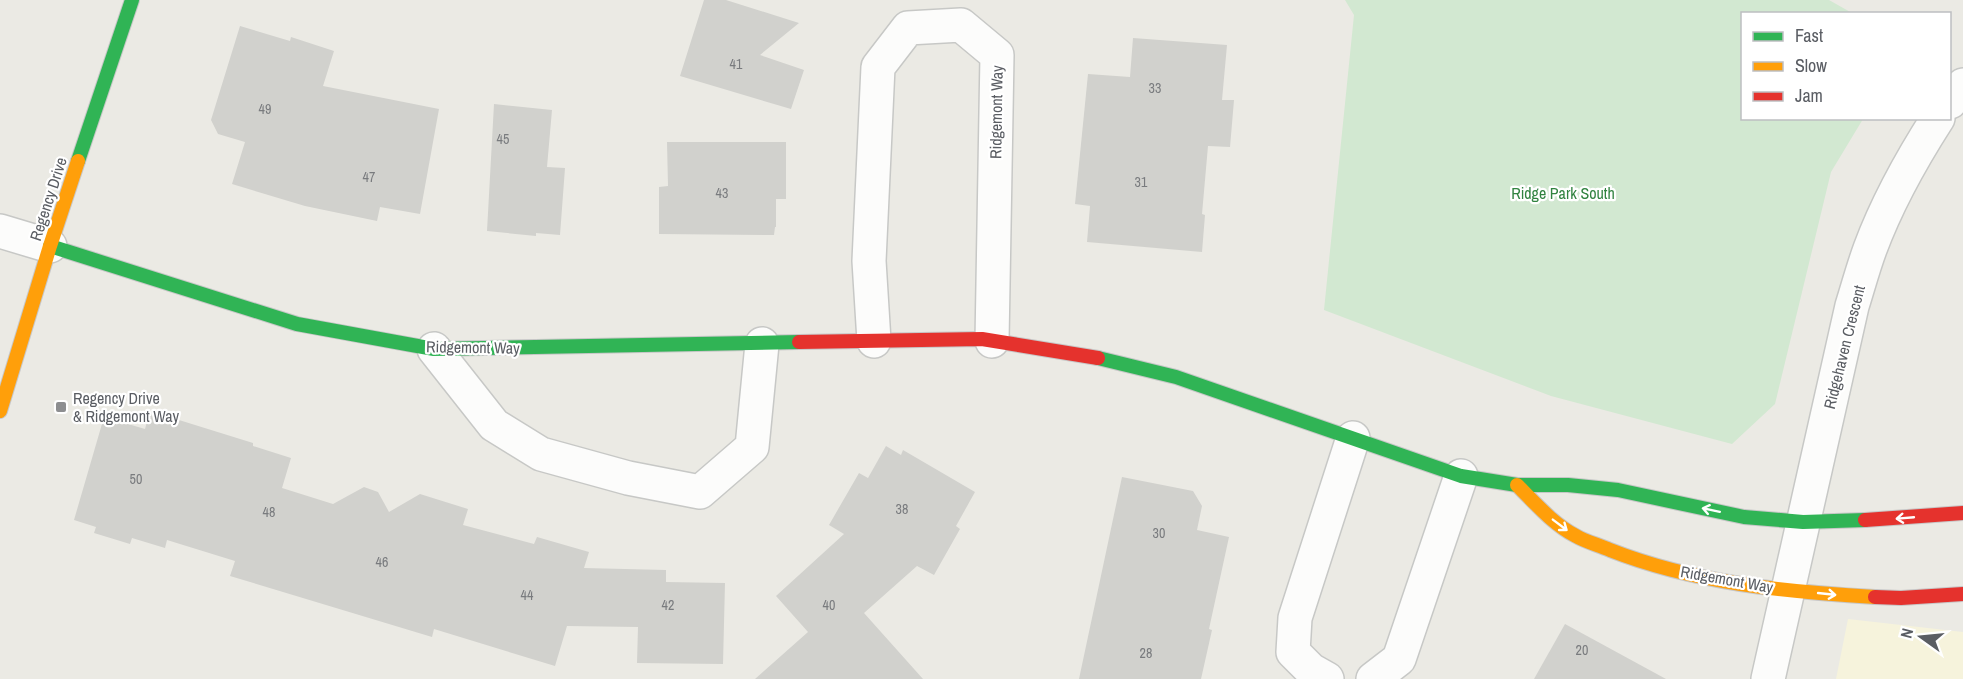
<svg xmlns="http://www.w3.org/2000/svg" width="1963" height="679" viewBox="0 0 1963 679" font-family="'Archivo Narrow',sans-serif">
<rect width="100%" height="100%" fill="#ebeae4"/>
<polygon fill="#f6f3dc" points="1848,619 1963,632 1963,679 1836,679"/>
<polygon fill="#d2e8d1" points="1345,0 1829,0 1852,13 1742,14 1742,118 1863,119 1831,172 1775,404 1732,444 1551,396 1324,310 1354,15"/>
<g fill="#d1d1cd">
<polygon points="704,0 726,0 799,23 760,55 804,70 791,109 680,76"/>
<polygon points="240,26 290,41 291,37 334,51 323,86 439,109 420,214 380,207 377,221 305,206 232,184 245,142 218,134 211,120"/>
<polygon points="1133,38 1227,45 1222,100 1234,100 1230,147 1208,146 1202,214 1205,215 1202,252 1087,242 1090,206 1075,204 1088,74 1130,77"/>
<polygon points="494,104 552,110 547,167 565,168 560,235 536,233 536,236 487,231"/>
<polygon points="667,142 786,142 786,199 776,199 776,227 775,227 774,235 659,234 659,187 668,186"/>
<polygon points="150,411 253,443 253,446 291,458 282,488 333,504 364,487 378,492 389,512 420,494 468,509 463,525 534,544 537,537 589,552 584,568 666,570 666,582 725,583 723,664 637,663 638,627 567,626 555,666 434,629 432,637 230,576 235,561 167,540 165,548 132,538 130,544 94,533 96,527 74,520 104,417 145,429"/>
<polygon points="886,446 901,455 903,450 975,492 956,526 960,529 934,575 917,566 864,613 923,679 755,679 808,632 776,596 844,534 829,525 859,473 868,478"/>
<polygon points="1122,477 1193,491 1202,506 1197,530 1229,537 1209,629 1212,630 1201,679 1079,679"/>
<polygon points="1565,624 1666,679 1534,679"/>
</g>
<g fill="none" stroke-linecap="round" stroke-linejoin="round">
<g stroke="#c7c8c6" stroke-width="36">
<g id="street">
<polyline points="1950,102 1963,85"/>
<polyline points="0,231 50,246"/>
<polyline points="874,341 869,261 878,67 908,28 961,25 997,55 992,341"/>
<polyline points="434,349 494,425 541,454 628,478 700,492 752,447 762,344"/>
<polyline points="1327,679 1311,670 1293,652 1295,618 1353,438"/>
<polyline points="1373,679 1399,659 1461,476"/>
<path d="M 1768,679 L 1852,306 C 1858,287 1863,268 1870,249 C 1887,203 1911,160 1938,118"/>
</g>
</g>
<g stroke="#c7c7c7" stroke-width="16">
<g id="fast">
<polyline points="78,161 132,0"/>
<polyline points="50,246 297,324 434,349 799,342"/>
<polyline points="1098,358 1176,377 1461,476 1517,485 1568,485 1618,490 1744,517 1803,522 1865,520"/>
</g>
</g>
<g stroke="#c7c7c7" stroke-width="16">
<g id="slow">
<polyline points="0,411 50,246 78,161"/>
<path d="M 1517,485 C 1535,503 1553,524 1576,536 C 1586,542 1599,545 1610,550 C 1694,583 1786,592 1875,597"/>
</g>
</g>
<g stroke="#c7c7c7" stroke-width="16">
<g id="jam">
<polyline points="799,342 982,339 1098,358"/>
<polyline points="1865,520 1963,513"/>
<polyline points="1875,597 1901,598 1963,594"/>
</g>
</g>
<use href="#street" stroke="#fcfcfb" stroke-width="33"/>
<use href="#fast" stroke="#30b455" stroke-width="14"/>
<use href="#slow" stroke="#ff9f0a" stroke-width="14"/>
<use href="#jam" stroke="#e5322d" stroke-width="14"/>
</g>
<defs><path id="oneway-shaft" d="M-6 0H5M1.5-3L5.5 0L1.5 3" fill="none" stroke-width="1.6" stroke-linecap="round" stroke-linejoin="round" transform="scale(1.5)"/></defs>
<g stroke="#fff">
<use href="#oneway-shaft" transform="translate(1711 510) rotate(-168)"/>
<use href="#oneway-shaft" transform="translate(1905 518) rotate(175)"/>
<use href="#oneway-shaft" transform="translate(1560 525) rotate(37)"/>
<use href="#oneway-shaft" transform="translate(1827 594) rotate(6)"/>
</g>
<rect fill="#8d8e90" stroke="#fff" stroke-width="2" x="55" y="401" width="12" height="12" rx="3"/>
<g text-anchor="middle" stroke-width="4.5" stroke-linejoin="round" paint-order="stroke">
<g font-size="14" fill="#797b7e">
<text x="736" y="69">41</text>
<text x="1155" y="93">33</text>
<text x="265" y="114">49</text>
<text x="503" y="144">45</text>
<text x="369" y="182">47</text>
<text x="1141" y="187">31</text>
<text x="722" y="198">43</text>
<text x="136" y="484">50</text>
<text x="902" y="514">38</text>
<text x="269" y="517">48</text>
<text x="1159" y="538">30</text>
<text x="382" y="567">46</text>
<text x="527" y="600">44</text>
<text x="668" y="610">42</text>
<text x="829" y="610">40</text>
<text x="1582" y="655">20</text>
<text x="1146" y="658">28</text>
</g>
<g font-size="16" fill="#5a5d63" stroke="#fff">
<text transform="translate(996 112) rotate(-89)" y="6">Ridgemont Way</text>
<text transform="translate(48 199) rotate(-72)" y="6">Regency Drive</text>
<text transform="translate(473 347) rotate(1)" y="6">Ridgemont Way</text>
<text transform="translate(1844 347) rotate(-76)" y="6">Ridgehaven Crescent</text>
<text transform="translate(1727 579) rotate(10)" y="6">Ridgemont Way</text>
</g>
<g font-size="16" fill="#318340" stroke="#fff">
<text x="1563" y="199">Ridge Park South</text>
</g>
<g font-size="16" fill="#5a5d63" stroke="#fff" text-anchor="start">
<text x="73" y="404">Regency Drive<tspan x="73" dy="18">&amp; Ridgemont Way</tspan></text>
</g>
</g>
<rect x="1741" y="12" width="210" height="108" fill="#ffffff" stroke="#bdbec1" stroke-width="1.5"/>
<rect x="1753" y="32" width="30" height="9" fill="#30b455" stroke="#bdbec1" stroke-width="1.5"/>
<text x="1795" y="42" font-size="18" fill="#5a5d63">Fast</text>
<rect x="1753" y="62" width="30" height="9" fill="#ff9f0a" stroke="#bdbec1" stroke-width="1.5"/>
<text x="1795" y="72" font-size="18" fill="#5a5d63">Slow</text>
<rect x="1753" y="92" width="30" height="9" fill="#e5322d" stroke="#bdbec1" stroke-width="1.5"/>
<text x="1795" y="102" font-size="18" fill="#5a5d63">Jam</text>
<g transform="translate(1921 637) rotate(285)" stroke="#ffffff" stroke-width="4.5" paint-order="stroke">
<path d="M0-4.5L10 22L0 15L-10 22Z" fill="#5a5d63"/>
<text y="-9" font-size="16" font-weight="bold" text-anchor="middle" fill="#5a5d63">N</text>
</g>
</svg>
